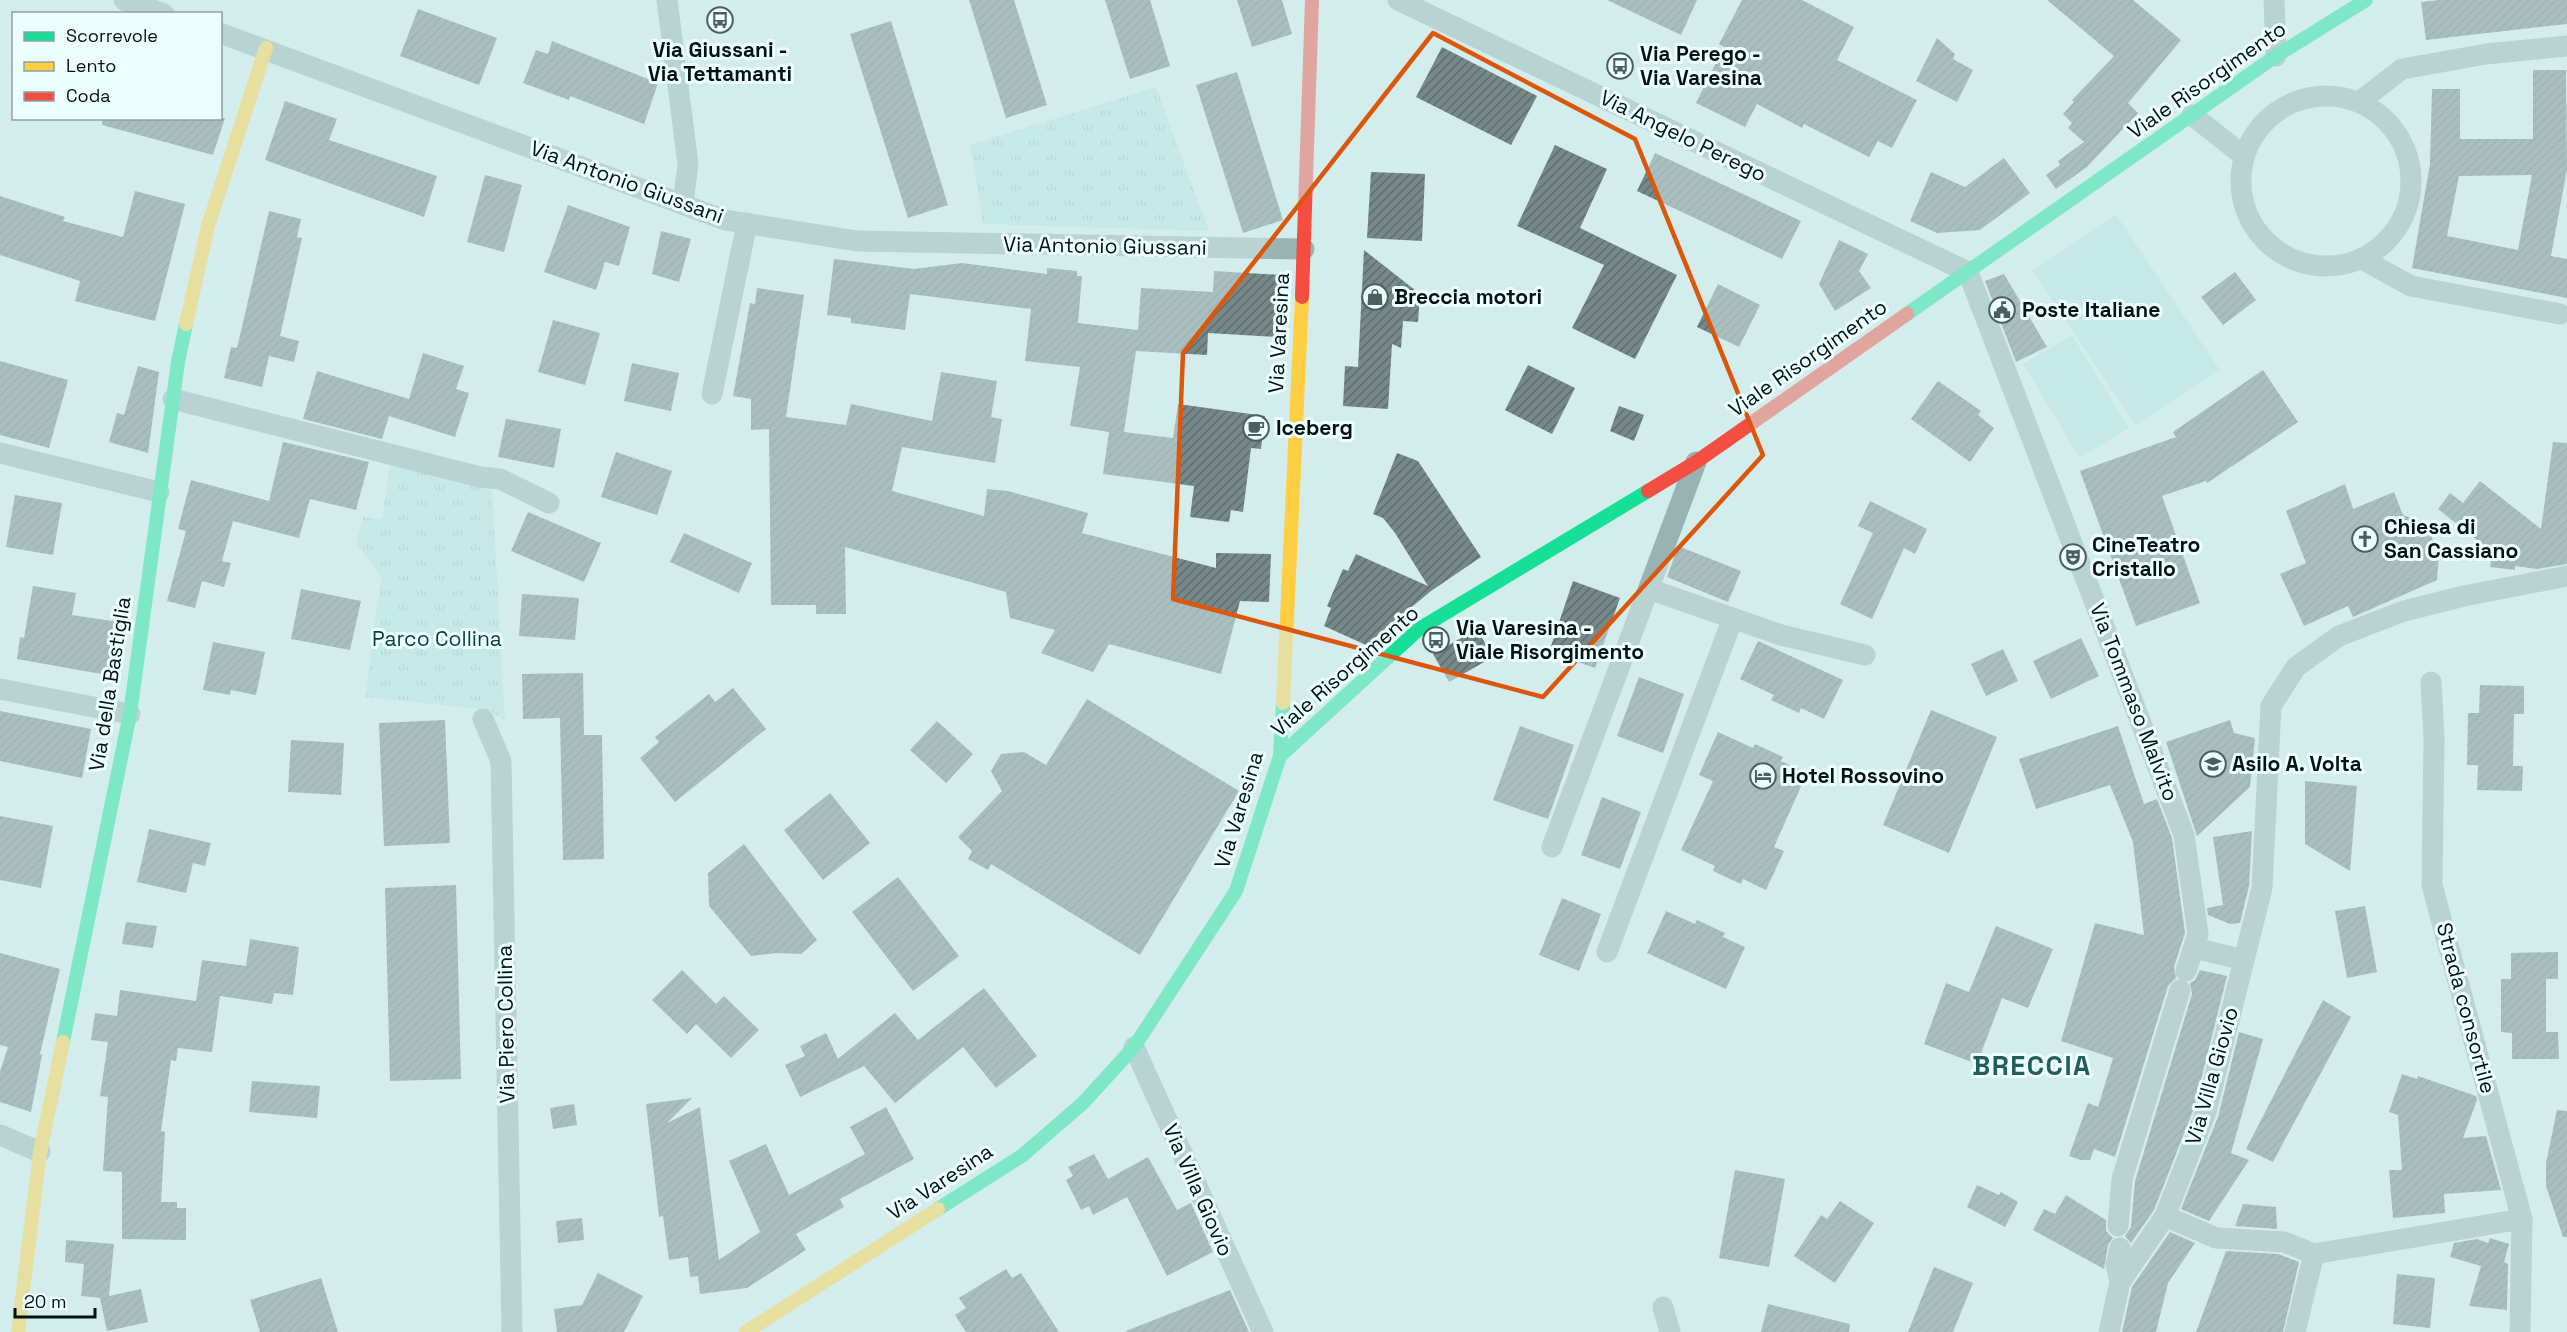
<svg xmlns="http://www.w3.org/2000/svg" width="2567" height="1332" viewBox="0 0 2567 1332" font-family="'Space Grotesk',sans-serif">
<defs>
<pattern id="park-tufts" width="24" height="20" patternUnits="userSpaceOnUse" patternTransform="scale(1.5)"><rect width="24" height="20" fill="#b6e4e3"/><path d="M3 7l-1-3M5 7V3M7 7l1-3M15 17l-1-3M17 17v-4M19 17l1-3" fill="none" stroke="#9bc3c2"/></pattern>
<pattern id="building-hatch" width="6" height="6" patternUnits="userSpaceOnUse" patternTransform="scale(1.5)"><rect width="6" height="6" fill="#768888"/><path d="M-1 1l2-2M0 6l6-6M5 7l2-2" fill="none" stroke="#5f6e6e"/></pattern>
</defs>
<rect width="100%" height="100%" fill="#d3edec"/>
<g fill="url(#park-tufts)">
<polygon points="1156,87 1209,231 983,224 970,145"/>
<polygon points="390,464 477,483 492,489 505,721 488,710 365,697 381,578 356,543 363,517 382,519"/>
</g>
<g fill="#b6e4e3">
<polygon points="2116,214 2220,370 2135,426 2032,270"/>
<polygon points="2072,335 2129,428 2080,458 2023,364"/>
</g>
<g fill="url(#building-hatch)" fill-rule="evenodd">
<polygon points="969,0 1014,0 1047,105 1006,118"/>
<polygon points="1105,0 1150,0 1170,66 1130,79"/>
<polygon points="1237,0 1282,0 1292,34 1252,47"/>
<polygon points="1607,0 1697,0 1681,35"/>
<polygon points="1742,0 1802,0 1854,27 1837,60 1917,100 1892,148 1878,141 1869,157 1804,124 1802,128 1757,104 1745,127 1696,103 1724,47 1719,44"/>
<polygon points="2047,0 2133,0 2181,40 2128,103 2138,113 2087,167 2056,189 2046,175 2060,165 2058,161 2084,142 2068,128 2072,123 2063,114 2074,102 2072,100 2114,56"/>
<polygon points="2439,0 2567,0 2567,24 2426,40 2421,2"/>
<polygon points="418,9 497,38 479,85 400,56"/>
<polygon points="891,21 948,205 908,218 850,34"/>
<polygon points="1937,38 1955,54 1953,59 1973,70 1957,102 1916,81"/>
<polygon points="552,41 658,83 644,124 570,96 569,100 523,83 536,50 548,54"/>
<polygon points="1442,47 1537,96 1511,145 1416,97"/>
<path d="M 2533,70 L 2566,70 L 2567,169 L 2551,256 L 2567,259 L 2567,298 L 2412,268 L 2430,164 L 2432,89 L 2460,89 L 2460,139 L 2533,139 ZM 2532,175 L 2518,250 L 2447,236 L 2459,176 Z"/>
<polygon points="1237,72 1283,220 1243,233 1196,85"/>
<polygon points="285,101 337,119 329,140 437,176 424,217 265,160"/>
<polygon points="103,118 225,118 213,155 102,125"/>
<polygon points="1555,145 1607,169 1580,228 1677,275 1635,359 1572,328 1604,265 1517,226"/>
<polygon points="1655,153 1801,221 1782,259 1637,191"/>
<polygon points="2004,158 2030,193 1980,230 1937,233 1910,221 1931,172 1965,187"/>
<polygon points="1371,172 1425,174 1422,241 1367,238"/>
<polygon points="485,175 522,185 504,252 467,242"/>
<polygon points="135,191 185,204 155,321 75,301 80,281 0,255 0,196 65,217 63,221 123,237"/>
<polygon points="568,205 630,227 619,266 605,262 596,290 544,272"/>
<polygon points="269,211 301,219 297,237 302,238 280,336 299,341 294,362 269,356 262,387 224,378 231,347 237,348"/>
<polygon points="661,231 691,239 679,282 652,274"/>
<polygon points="1839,240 1868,254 1859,271 1871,288 1835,311 1819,284"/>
<polygon points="1364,250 1420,294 1418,322 1403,321 1401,348 1392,344 1388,409 1343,406 1345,366 1358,367"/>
<polygon points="834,259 914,269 962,263 1047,274 1047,268 1077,271 1077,276 1082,276 1078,323 1138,330 1141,288 1213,292 1214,271 1282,275 1278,337 1208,333 1207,355 1136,351 1124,432 1173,438 1178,404 1265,416 1261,449 1251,448 1243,512 1231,510 1229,522 1190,517 1194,486 1103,474 1109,432 1070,426 1080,367 1025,361 1031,309 910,294 905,330 851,323 851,318 827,315"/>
<polygon points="2235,272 2256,300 2223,325 2201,297"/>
<polygon points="2004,274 2047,347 2016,362 1985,281"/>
<polygon points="1718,284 1760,305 1739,347 1697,327"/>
<polygon points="757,288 804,295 786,417 846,425 851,404 932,421 941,372 997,381 991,417 1002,419 995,463 902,447 892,491 984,516 987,489 1008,491 1088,513 1082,533 1216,568 1216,553 1271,554 1269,602 1240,601 1221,674 1109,644 1093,672 1041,653 1055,630 1010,618 1006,592 845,547 846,614 816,614 816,605 771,605 769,429 751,430 751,399 733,396 750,303 755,304"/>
<polygon points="553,320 600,333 585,385 538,372"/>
<polygon points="423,353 464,366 456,389 469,393 455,437 389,416 382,439 303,419 317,371 409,399"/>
<polygon points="0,361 68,380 49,448 0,435"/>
<polygon points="632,363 679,373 671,411 624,401"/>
<polygon points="1528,365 1575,388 1552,434 1505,410"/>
<polygon points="138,366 159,372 148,453 109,442 117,413 124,415"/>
<polygon points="2263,370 2298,422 2207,483 2206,481 2162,496 2200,603 2136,626 2080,471 2176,437 2173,432"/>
<polygon points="1938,381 1981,411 1978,415 1994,428 1970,462 1911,419"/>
<polygon points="1619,406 1644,415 1634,441 1610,431"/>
<polygon points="506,419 561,429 554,468 498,457"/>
<polygon points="283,442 369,462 356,510 310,499 299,538 233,521 222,561 231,563 224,587 202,581 195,608 167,601 186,531 178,529 191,480 269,501"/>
<polygon points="2553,442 2567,443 2567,564 2537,569 2515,566 2515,570 2490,567 2492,552 2438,509 2450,493 2463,503 2480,481 2541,529"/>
<polygon points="616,452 672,471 657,515 601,497"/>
<polygon points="1397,453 1418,461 1481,557 1431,591 1366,645 1324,626 1331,608 1327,606 1343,569 1348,571 1356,554 1428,586 1395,533 1383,518 1373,514"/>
<polygon points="2345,484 2353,509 2394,492 2403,515 2426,523 2439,555 2437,580 2353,617 2348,606 2304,626 2280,574 2306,563 2286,511"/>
<polygon points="15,495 62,503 53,555 6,547"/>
<polygon points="1870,501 1927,529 1915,554 1904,548 1872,619 1840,604 1873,533 1858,526"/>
<polygon points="528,512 601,543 584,582 511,551"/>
<polygon points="684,533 752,563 739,593 670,562"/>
<polygon points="1678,546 1741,571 1728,602 1667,577"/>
<polygon points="1573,581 1620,598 1595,668 1549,652"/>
<polygon points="33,586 76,593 72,615 125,623 118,677 17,659 20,637 24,638"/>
<polygon points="301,589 361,601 350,650 291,639"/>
<polygon points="522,594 579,598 575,640 519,636"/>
<polygon points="1477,629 1493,657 1449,682 1433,654"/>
<polygon points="2081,638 2099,676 2051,699 2033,661"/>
<polygon points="1758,641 1843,680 1824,719 1801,708 1799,713 1771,700 1774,695 1740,679"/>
<polygon points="213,642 265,652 256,695 231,690 230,695 203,690"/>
<polygon points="2003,649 2018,681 1986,696 1971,664"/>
<polygon points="583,673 584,735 602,735 604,859 563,860 560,718 523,719 522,674"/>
<polygon points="1639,677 1684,694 1663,753 1617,736"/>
<polygon points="2480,685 2524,686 2524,714 2514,714 2513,766 2523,766 2522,791 2477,790 2478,765 2467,765 2468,713 2479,713"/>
<polygon points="733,688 766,729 675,802 640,758 659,742 655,737 709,694 715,702"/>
<polygon points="1087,699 1239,791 1140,955 991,864 988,870 968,859 972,851 958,837 1002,791 991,771 1001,754 1024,752 1046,765"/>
<polygon points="1931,710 1997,737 1949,853 1883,825"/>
<polygon points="0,711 91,729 82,778 0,761"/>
<polygon points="445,720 450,843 384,846 379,723"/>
<polygon points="2230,720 2234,733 2255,738 2250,787 2197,836 2166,742"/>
<polygon points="937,721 973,754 946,783 910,750"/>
<polygon points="1520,726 1574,745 1548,819 1493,800"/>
<polygon points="2118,726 2144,804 2157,799 2172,838 2185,933 2174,967 2176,978 2168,986 2115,1157 2094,1149 2090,1160 2081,1160 2069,1156 2088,1103 2098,1107 2113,1058 2061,1041 2095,923 2144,935 2133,842 2110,785 2036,809 2019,759"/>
<polygon points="1718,732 1753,748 1755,744 1783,757 1781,761 1807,773 1774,847 1784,851 1766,890 1743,879 1741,884 1713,871 1715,866 1681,850 1713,781 1699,775"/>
<polygon points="291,740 344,743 341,795 288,792"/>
<polygon points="2305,781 2357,786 2350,871 2305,844"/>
<polygon points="830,793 870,843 823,880 784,830"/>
<polygon points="1602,797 1641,812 1620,869 1581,855"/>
<polygon points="0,816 53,826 41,888 0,880"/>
<polygon points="149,829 211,843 205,866 193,863 186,893 137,882"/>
<polygon points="2252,831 2249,886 2240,923 2230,924 2208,915 2207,908 2223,905 2213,837"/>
<polygon points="744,844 817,940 801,954 777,953 751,956 709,906 708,873"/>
<polygon points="898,877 959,956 913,991 852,912"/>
<polygon points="456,885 461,1079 390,1081 385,888"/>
<polygon points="1562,898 1601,914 1579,971 1539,955"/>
<polygon points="2365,906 2377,972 2347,978 2335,911"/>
<polygon points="1666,911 1695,924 1697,920 1725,933 1723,937 1745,947 1726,989 1647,953"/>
<polygon points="126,922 157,926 153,948 122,944"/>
<polygon points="1996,926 2053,949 2028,1008 2002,998 1977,1064 1924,1044 1946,983 1969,992"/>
<polygon points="250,939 299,947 293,995 274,993 272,1004 220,996 212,1052 178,1048 176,1061 171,1060 161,1131 165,1132 161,1202 177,1202 177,1208 186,1208 186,1240 122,1239 122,1172 103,1171 108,1097 100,1096 108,1042 91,1040 95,1013 117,1016 120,990 196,1001 202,960 246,966"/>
<polygon points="2558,952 2558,979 2546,979 2546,1032 2558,1032 2559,1059 2512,1059 2512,1033 2501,1032 2501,979 2511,979 2511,953"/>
<polygon points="0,953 60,969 40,1054 42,1055 31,1112 0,1102 0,1072 8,1047 0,1045"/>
<polygon points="682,970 716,1004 724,996 759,1030 731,1058 696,1024 687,1034 652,1000"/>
<polygon points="2200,970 2227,976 2194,1108 2154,1210 2131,1243 2125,1236 2131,1227 2135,1181 2192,994 2190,983 2195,980"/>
<polygon points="984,988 1037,1056 996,1088 963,1047 895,1103 864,1066 800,1097 785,1065 805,1056 800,1046 826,1033 838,1059 895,1013 918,1040"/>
<polygon points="2323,1000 2351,1017 2273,1162 2246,1149"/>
<polygon points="2239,1032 2263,1039 2231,1153 2249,1160 2209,1221 2181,1209 2218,1117"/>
<polygon points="2402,1074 2417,1079 2418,1076 2476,1096 2477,1100 2463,1138 2486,1136 2501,1190 2444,1194 2445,1213 2393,1218 2389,1170 2402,1170 2398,1115 2389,1112"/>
<polygon points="252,1081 320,1086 317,1118 249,1112"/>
<polygon points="692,1098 667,1123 700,1107 719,1260 760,1232 729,1161 766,1144 789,1195 865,1154 850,1127 886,1107 914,1159 840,1199 844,1207 796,1234 806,1250 747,1288 700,1294 698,1276 690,1277 688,1257 669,1260 663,1216 659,1217 646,1104"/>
<polygon points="574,1104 577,1125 553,1129 550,1108"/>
<polygon points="2557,1110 2567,1111 2567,1237 2563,1237 2546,1186 2546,1163"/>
<polygon points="1094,1154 1108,1179 1148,1157 1177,1210 1191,1203 1213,1252 1167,1276 1127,1197 1093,1215 1089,1206 1081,1210 1066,1180 1073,1176 1068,1167"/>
<polygon points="1735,1170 1785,1179 1769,1267 1719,1258"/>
<polygon points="1977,1185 1999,1195 2001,1192 2018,1202 2005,1227 1967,1207"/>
<polygon points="2066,1195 2106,1220 2106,1231 2113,1238 2108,1245 2104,1269 2033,1230 2044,1209 2055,1214"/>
<polygon points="1840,1201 1874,1223 1835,1283 1794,1256 1821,1215 1827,1219"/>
<polygon points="2243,1204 2276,1207 2277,1229 2235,1226"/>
<polygon points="582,1218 584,1240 558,1243 556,1221"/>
<polygon points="2170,1232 2195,1243 2168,1283 2156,1332 2122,1332 2132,1287"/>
<polygon points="2490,1238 2509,1244 2504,1262 2508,1264 2507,1310 2469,1306 2481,1266 2450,1257 2454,1243 2477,1239 2488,1243"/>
<polygon points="66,1240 114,1244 109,1296 141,1289 148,1322 107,1331 100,1298 102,1298 81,1296 84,1264 65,1262"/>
<polygon points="2226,1251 2278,1254 2299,1262 2283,1332 2196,1332"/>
<polygon points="1934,1267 1973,1283 1953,1332 1908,1332"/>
<polygon points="1006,1269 1012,1278 1021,1273 1059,1332 966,1332 955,1315 966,1308 959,1298"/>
<polygon points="598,1273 643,1296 624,1332 557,1332 554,1309 582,1305"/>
<polygon points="2397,1274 2435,1278 2430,1328 2393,1324"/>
<polygon points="321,1278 338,1332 260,1332 250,1300"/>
<polygon points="1230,1290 1249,1332 1127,1332 1126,1331"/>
<polygon points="1768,1304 1850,1324 1849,1332 1761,1332"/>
</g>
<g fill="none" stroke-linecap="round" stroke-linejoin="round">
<g stroke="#99b3b2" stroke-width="21">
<polyline points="124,0 164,14"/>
<polyline points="667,0 688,164 683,204"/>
<polyline points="1398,0 1968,272 2184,835 2198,934 2186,971"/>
<polyline points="2274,0 2276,56"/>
<polyline points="220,33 725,220 857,241 1304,249"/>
<circle cx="2326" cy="181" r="85"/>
<polyline points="2359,102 2402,69 2486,54 2567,46"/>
<polyline points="2192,115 2244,156"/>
<polyline points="2362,259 2411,286 2560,314"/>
<polyline points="712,394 747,223"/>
<polyline points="173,399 480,477 500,479 549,503"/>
<polyline points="0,453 159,492"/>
<polyline points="1649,589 1781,635 1865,655"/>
<polyline points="2431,682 2434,738 2432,885 2522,1219 2520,1332"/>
<polyline points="0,689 130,714"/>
<polyline points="483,719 501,761 512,1332"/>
<polyline points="1552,847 1696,462"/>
<polyline points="2194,948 2244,960"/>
<polyline points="1607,952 1733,618"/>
<polyline points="1134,1047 1263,1332"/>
<polyline points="0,1135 40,1152"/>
<polyline points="2165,1216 2216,1238 2284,1242 2314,1254 2522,1219"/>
<polyline points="2118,1226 2122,1179 2180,990"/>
<polyline points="2120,1282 2165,1216 2206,1112 2262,888 2271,706 2296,667 2339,636 2404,611 2464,596 2567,576"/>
<polyline points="1663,1307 1670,1332"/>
<polyline points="2109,1332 2120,1282 2116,1265 2120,1248"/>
<polyline points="2295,1332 2314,1254"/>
</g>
<g stroke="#16e098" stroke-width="14">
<polyline points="1907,314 2276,56 2366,0"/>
<polyline points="1280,756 1419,629 1648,491"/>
<polyline points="63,1042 130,714 178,362 186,324"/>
<polyline points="938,1209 1023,1155 1083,1103 1134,1047 1236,891 1280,756 1283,703"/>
</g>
<g stroke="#ffcf43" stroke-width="14">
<polyline points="186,324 208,226 266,48"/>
<polyline points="1283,703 1302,297"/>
<polyline points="18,1332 40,1152 63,1042"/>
<polyline points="746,1332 938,1209"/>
</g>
<g stroke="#f24e42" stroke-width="14">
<polyline points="1302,297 1312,0"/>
<polyline points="1648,491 1696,462 1907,314"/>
</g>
</g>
<path d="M0 0H2567V1332H0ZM 1433,33 L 1635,139 L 1763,455 L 1543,697 L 1173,599 L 1183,353 Z" fill="#d3edec" fill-opacity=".55" fill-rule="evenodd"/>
<path fill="none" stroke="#dc560c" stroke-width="4.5" stroke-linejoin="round" d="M 1433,33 L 1635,139 L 1763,455 L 1543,697 L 1173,599 L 1183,353 Z"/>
<defs>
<g id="bus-ring" transform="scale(1.35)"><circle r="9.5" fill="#ecfffe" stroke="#4b5f5e" stroke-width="1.5"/><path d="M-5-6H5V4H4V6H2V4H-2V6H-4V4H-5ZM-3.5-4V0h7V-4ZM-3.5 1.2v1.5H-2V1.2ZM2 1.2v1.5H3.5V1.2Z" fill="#4b5f5e"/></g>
<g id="shop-ring" transform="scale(1.35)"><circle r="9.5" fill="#ecfffe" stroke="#4b5f5e" stroke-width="1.5"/><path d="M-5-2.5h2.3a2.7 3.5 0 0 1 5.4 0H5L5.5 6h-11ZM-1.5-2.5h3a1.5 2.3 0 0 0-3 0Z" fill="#4b5f5e"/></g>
<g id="civic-ring" transform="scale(1.35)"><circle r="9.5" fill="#ecfffe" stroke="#4b5f5e" stroke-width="1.5"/><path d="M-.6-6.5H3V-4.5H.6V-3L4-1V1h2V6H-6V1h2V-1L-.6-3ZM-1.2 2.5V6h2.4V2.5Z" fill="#4b5f5e"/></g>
<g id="cafe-ring" transform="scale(1.35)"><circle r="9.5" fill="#ecfffe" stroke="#4b5f5e" stroke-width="1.5"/><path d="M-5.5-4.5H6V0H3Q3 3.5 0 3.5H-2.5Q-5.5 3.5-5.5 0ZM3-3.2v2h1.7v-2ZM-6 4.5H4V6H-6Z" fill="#4b5f5e"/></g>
<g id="church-ring" transform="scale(1.35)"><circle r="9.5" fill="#ecfffe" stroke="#4b5f5e" stroke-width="1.5"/><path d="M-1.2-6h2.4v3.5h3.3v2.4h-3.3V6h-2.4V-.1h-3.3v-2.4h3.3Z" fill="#4b5f5e"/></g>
<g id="theatre-ring" transform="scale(1.35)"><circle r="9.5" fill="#ecfffe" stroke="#4b5f5e" stroke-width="1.5"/><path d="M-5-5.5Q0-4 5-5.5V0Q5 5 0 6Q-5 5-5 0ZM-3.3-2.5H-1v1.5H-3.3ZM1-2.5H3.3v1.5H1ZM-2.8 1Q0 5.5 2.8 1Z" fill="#4b5f5e"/></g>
<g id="school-ring" transform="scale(1.35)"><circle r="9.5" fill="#ecfffe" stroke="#4b5f5e" stroke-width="1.5"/><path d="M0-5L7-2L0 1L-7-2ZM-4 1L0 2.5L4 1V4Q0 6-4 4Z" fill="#4b5f5e"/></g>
<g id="hotel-ring" transform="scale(1.35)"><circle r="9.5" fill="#ecfffe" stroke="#4b5f5e" stroke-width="1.5"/><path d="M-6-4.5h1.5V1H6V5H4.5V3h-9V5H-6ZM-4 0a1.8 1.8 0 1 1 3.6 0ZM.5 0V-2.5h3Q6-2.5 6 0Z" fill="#4b5f5e"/></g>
</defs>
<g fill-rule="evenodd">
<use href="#bus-ring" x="720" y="20"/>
<use href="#bus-ring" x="1620" y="66"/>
<use href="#shop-ring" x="1375" y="297"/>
<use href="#civic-ring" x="2002" y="310"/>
<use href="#cafe-ring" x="1256" y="428"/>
<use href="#church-ring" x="2365" y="539"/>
<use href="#theatre-ring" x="2073" y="557"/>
<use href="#bus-ring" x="1436" y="640"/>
<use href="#school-ring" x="2213" y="764"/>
<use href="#hotel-ring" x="1763" y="776"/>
</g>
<g text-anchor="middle" stroke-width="6" stroke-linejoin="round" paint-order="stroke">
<g font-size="21" font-weight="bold" fill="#021312" stroke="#ecfffe" text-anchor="start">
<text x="720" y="57" text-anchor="middle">Via Giussani -<tspan x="720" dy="24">Via Tettamanti</tspan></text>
<text x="1640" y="61">Via Perego -<tspan x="1640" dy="24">Via Varesina</tspan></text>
<text x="1394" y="304">Breccia motori</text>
<text x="2022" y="317">Poste Italiane</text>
<text x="1276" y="435">Iceberg</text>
<text x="2384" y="534">Chiesa di<tspan x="2384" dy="24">San Cassiano</tspan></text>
<text x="2092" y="552">CineTeatro<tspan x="2092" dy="24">Cristallo</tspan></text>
<text x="1456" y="635">Via Varesina -<tspan x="1456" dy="24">Viale Risorgimento</tspan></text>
<text x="2232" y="771">Asilo A. Volta</text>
<text x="1782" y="783">Hotel Rossovino</text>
</g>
<g font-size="21" fill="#021312" stroke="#ecfffe">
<text transform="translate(2207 80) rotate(-35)" y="7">Viale Risorgimento</text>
<text transform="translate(1683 136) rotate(26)" y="7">Via Angelo Perego</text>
<text transform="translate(627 182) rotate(20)" y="7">Via Antonio Giussani</text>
<text transform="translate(1105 246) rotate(1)" y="7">Via Antonio Giussani</text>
<text transform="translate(1279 333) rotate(-87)" y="7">Via Varesina</text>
<text transform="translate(1808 358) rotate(-35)" y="7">Viale Risorgimento</text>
<text transform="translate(1345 671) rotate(-41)" y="7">Viale Risorgimento</text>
<text transform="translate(110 684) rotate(-81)" y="7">Via della Bastiglia</text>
<text transform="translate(2134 702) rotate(69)" y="7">Via Tommaso Malvito</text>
<text transform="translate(1239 810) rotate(-73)" y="7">Via Varesina</text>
<text transform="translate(2466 1008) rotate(75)" y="7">Strada consortile</text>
<text transform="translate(506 1024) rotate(-91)" y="7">Via Piero Collina</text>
<text transform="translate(2212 1076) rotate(-74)" y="7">Via Villa Giovio</text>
<text transform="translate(940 1182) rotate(-33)" y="7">Via Varesina</text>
<text transform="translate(1198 1190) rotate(66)" y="7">Via Villa Giovio</text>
</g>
<g font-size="21" fill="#063f3e" stroke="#ecfffe">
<text x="437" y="646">Parco Collina</text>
</g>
<g font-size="27" font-weight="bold" letter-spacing="1.5" fill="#225d5c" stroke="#ecfffe">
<text x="2032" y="1075">BRECCIA</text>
</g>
</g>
<rect x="12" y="12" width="210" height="108" fill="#ecfffe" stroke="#8ea1a0" stroke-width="1.5"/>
<rect x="24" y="32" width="30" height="9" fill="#16e098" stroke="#8ea1a0" stroke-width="1.5"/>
<text x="66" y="42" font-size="18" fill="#021312">Scorrevole</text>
<rect x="24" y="62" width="30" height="9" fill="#ffcf43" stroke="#8ea1a0" stroke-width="1.5"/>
<text x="66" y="72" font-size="18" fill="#021312">Lento</text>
<rect x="24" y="92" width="30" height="9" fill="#f24e42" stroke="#8ea1a0" stroke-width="1.5"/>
<text x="66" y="102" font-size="18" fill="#021312">Coda</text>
<path d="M15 1308v9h80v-9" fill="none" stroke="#021312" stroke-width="3"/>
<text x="24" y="1308" font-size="18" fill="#021312" stroke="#ecfffe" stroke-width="4.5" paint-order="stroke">20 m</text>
</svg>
